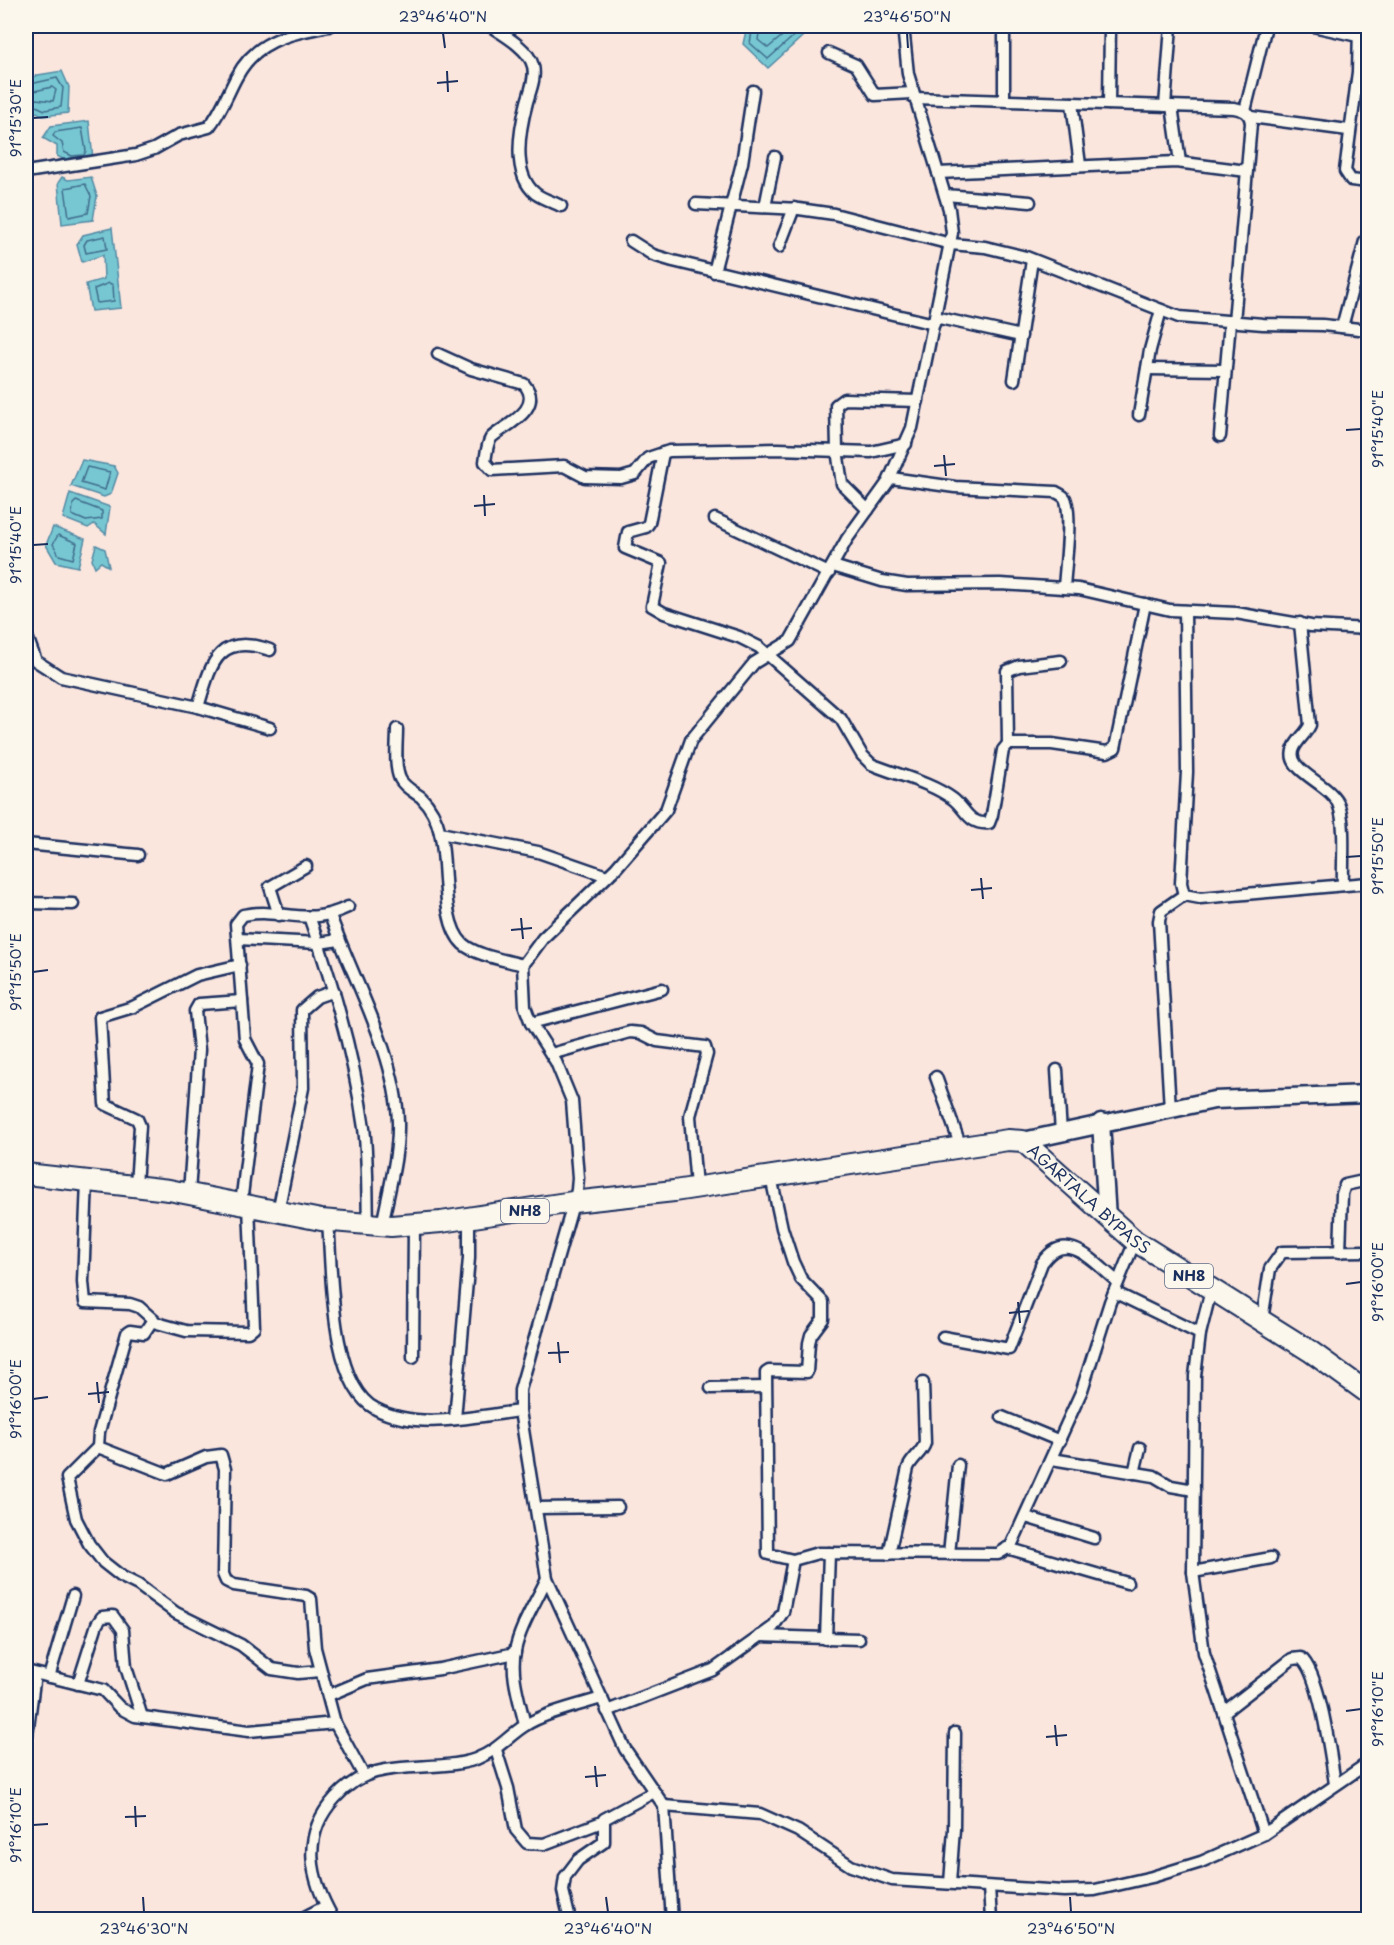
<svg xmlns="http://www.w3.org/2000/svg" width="1394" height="1945" viewBox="0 0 1394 1945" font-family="'Playpen Sans',sans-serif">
<rect width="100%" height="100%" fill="#fbe6de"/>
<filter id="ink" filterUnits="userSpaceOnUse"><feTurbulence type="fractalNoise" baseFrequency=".0167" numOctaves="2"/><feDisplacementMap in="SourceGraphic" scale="12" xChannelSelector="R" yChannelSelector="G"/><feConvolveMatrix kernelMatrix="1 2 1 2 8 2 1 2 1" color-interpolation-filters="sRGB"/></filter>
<g filter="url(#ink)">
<polygon fill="#fbdad4" points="1368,82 1368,169 1362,167"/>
<g fill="#77c7d2" stroke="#528aa4" stroke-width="1.5">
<polygon points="747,26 814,26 768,68 743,44"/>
<polygon points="62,71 69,87 68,113 43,116 37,112 26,117 26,80 38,75"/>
<polygon points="89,121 93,159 71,163 57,156 57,146 43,138 51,126"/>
<polygon points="62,177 68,180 91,177 97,196 93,220 62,224 58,183"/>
<polygon points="112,228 121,308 91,311 86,284 104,279 103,255 82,262 77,244 83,235"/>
<polygon points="82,460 114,466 118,473 111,494 104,497 71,486"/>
<polygon points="70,493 110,507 106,534 94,524 88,528 63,518"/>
<polygon points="53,527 85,539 78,567 56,562 46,545"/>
<polygon points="96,545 105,549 109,567 101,562 95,567 92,560"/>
</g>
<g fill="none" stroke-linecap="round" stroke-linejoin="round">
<g stroke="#406c8c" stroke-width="1.5">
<polyline points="753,26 750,43 768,59 805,26"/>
<polyline points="760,26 758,40 768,48 794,26"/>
<polyline points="26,85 57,78 63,88 61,107 45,110 36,106 26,110"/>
<polyline points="26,93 52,87 56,90 53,101 36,99 26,102"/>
<polygon points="82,128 86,151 84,155 72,156 64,152 62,143 53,136 55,132"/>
<polygon points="85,184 91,196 88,213 69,217 65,188"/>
<polygon points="105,236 107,249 86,253 84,245 87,240"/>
<polygon points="109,283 113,285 114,301 97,303 94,289"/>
<polygon points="87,467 110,472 105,490 81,483"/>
<polygon points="76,501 102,511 102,519 86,521 72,515 73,504"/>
<polygon points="58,535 77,543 73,559 59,555 53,544"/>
</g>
<g stroke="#1b2f5e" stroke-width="15">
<g id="street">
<path d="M 490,26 C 504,35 529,49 533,66 C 536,78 530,91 527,102 C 520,128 511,174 536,194 C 543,199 553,202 561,206"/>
<polyline points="1004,26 1004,100"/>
<polyline points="1313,26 1358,36"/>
<polyline points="1359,26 1358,72 1345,171 1351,180 1368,182"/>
<polyline points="829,53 856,65 875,95 913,93"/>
<path d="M 914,98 L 1234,108 C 1244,110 1250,112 1251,123 L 1234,322"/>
<polyline points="1072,103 1080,165"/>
<polyline points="1109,104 1110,26"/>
<polyline points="1165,106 1171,26"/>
<polyline points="1172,106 1180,162"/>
<polyline points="1245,111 1266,26"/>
<polyline points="1251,117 1348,130"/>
<path d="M 26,172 L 136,155 L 154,149 L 179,135 L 209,127 C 221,112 227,95 236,78 C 256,39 290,34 329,26"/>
<polyline points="938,173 1176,162 1247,171"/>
<polyline points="945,195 1030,202"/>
<polyline points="696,204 799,209 834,214 951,244 985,247 1026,257 1179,317 1263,324 1323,325 1368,330"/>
<polyline points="765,207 775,157"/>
<polyline points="631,241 653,255 673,261 934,324"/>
<polyline points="779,247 794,208"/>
<polyline points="714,272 742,163 753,91"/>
<polyline points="935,317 1021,336"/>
<polyline points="1342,327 1365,241 1368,237"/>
<path d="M 438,354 L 471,369 L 524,384 C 546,410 501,427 491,438 C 487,444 486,455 485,462 L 492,470 L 564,466 L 585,477 L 621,478 L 635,474 L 648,458 L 669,451 L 778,449 L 871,452 L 906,444"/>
<polyline points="1147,369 1225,370"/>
<polyline points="1014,380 1032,260"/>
<polyline points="1139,415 1150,350 1161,310"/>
<polyline points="1220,436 1230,322"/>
<path d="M 663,453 L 649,523 L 646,527 L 628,532 L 625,548 L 661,563 L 652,606 L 664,613 L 739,637 L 759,647 L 841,719 L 862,755 L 871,764 C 897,775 930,782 953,799 C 966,809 968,825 989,823 L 992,815 L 1003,750 L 1008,744 L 1052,744 L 1107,752 L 1115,748 L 1145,604"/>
<path d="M 891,478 L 955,487 L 1056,492 C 1061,495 1065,496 1066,501 C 1072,519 1065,568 1064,588"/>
<polyline points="868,510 842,484 837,450 836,405 844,399 918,401"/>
<polyline points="715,519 829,573"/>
<polyline points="833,566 882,581 907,585 1000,584 1079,589 1170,610 1236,613 1311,626 1368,629"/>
<polyline points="1185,611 1187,772 1181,883 1184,895 1200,898 1368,883"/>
<path d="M 1300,623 L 1310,725 C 1306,734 1298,739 1294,748 C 1283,771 1332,783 1339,806 C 1346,826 1342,863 1343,885"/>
<polyline points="26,634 36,661 61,677 198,707 270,728"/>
<path d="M 198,707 C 211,664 217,632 270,650"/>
<path d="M 397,729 C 397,744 394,766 400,779 C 404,787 414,792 421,797 C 430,806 437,820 440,833 C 448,863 440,922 463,944 C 477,956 506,960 523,965"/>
<polyline points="1008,744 1007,671 1019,666 1061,661"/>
<polyline points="440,833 538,852 607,876"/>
<polyline points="26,844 138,855"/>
<polyline points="26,903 73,904"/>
<polyline points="279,915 270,887 306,866"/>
<path d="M 330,915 C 353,980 396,1053 398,1122 C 399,1156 388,1193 382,1226"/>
<path d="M 310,919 C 334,987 354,1056 364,1128 C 368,1160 367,1193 368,1225"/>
<polyline points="238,939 319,943 339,940"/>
<polyline points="531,1023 662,989"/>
<polyline points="551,1054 630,1032 641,1033 657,1041 705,1047 707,1054 690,1116 696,1186"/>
<polyline points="1057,1070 1061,1133"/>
<polyline points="936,1077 961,1147"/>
<polyline points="1170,1109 1159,921 1161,911 1184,895"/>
<polyline points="771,1177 782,1228 793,1262 801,1279 823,1302 823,1319 811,1335 809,1343 807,1372 769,1371 766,1373 768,1554 793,1560"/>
<polyline points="87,1181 83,1282 85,1302 130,1304 139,1307 157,1323 186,1331 248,1332 254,1327 249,1206"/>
<polyline points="136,1185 140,1126 137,1119 105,1104 100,1017 133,1007 197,975 240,965"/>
<polyline points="189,1193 199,1050 195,1011 199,1004 242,1001"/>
<path d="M 241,1204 L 258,1064 L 245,1039 L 236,924 L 243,915 C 284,907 304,928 348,907"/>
<polyline points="278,1212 303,1088 302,1010 317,997 334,991"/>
<path d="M 328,1221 C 332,1268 329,1385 376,1409 C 418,1431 475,1416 520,1411"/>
<polyline points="1340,1252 1342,1194 1345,1185 1368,1180"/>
<polyline points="1211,1290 1200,1334 1195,1376 1193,1572 1204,1653 1264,1834"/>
<polyline points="1114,1292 1200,1334"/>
<polyline points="1262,1320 1270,1269 1282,1252 1368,1251"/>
<polyline points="152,1321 144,1333 130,1331 127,1333 99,1432 98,1447 167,1474 206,1457 221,1455 225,1469 223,1574 226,1581 234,1585 306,1596 311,1599 315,1648 335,1723 364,1776"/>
<path d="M 943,1337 L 1009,1349 L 1042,1263 C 1067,1227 1094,1263 1118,1282"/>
<polyline points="413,1357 414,1225"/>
<polyline points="711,1388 765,1387"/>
<polyline points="1002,1417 1060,1441"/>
<polyline points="455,1419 469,1258 469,1219"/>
<polyline points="98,1447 67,1478 76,1519 89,1544 103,1562 122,1577 138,1585 176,1613 241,1645 272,1669 298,1673 320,1671"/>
<polyline points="1052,1459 1154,1476 1171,1486 1194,1490"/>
<polyline points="1134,1473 1140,1448"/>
<polyline points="536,1508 618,1507"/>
<polyline points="1026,1517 1094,1538"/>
<polyline points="1007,1548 1127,1583"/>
<path d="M 889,1554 L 908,1468 C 912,1458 922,1453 925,1443 L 923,1383"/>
<polyline points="949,1554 958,1465"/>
<polyline points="1193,1572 1271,1558"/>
<polyline points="760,1636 859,1639"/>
<polyline points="826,1639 829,1553"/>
<polyline points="26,1671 103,1690 120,1708 135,1716 249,1731 335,1723"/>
<polyline points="49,1677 73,1596"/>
<polyline points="78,1684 97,1624 102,1617 113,1616 123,1630 126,1667 142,1717"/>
<polyline points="329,1695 367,1679 440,1669 515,1653"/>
<polyline points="607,1711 713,1670 773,1627 783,1612 793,1560 818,1553 998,1554 1011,1546 1082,1390 1110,1302 1135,1241"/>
<path d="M 1224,1712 L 1292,1659 L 1301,1658 C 1320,1673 1331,1758 1335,1784"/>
<path d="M 525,1725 C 520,1702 510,1675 515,1651 C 520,1626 536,1602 547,1578"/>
<polyline points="27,1735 35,1674"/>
<polyline points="496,1750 508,1788 516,1830 527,1843 544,1844 602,1822"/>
<polyline points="664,1806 760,1814 798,1831 851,1866 892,1880 1064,1891 1095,1890 1152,1877 1201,1862 1264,1834 1368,1763"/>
<polyline points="950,1883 954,1829 955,1733"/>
<polyline points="989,1887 991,1920"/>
<polyline points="299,1920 326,1906"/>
<path d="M 334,1920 C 310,1879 300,1836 335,1798 C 346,1786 360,1776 376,1772 C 409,1763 444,1770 476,1759 C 498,1750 506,1738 524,1726 C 544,1713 579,1705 602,1698"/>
<polyline points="570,1920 563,1891 565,1877 578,1860 604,1842 604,1819 654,1792"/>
<polyline points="672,1920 664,1806 625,1749 547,1578 520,1411 520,1390 577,1190 578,1178 572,1101 556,1062 531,1023 525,1007 523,965 543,938 616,868 666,810 691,740 754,663 790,641 847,539 888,482 912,428 952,233 949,209 908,74 903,26"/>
</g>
</g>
<g stroke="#1b2f5e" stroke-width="21">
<g id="primary">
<polyline points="1101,1122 1107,1218"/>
<polyline points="1023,1141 1214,1100 1368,1094"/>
</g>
</g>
<g stroke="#1b2f5e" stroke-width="24">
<g id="highway">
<path id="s1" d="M 26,1174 L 169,1190 L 321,1220 L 391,1226 L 441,1222 L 573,1202 L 674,1191 L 1008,1140 L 1023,1141 L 1135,1241 L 1310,1351 L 1368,1393"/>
</g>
</g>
<use href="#street" stroke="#fbf7ec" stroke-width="10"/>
<use href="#primary" stroke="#fbf7ec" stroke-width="16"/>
<use href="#highway" stroke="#fbf7ec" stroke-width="20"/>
</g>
</g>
<path fill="none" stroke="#1b2f5e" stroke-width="2" d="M 443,33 L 445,48M 907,33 L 908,48M 447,71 L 448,92M 437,83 L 458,81M 33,118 L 48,117M 1346,430 L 1361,429M 944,455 L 946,476M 934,466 L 955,464M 484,495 L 485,516M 474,506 L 495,504M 33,545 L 48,544M 1346,857 L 1361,856M 981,878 L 983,899M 971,890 L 992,888M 521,918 L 523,939M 511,930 L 532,928M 33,972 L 48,970M 1346,1284 L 1361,1282M 1018,1302 L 1020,1323M 1009,1313 L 1029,1311M 558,1342 L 560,1363M 548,1353 L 569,1352M 97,1382 L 99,1403M 88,1394 L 109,1392M 33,1399 L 48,1397M 1346,1711 L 1361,1709M 1055,1725 L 1057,1746M 1046,1737 L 1067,1735M 595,1766 L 597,1787M 585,1777 L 606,1775M 135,1806 L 136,1827M 125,1817 L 146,1816M 33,1825 L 48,1824M 143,1897 L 144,1912M 606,1897 L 608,1912M 1070,1897 L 1071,1912"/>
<g text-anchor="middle" stroke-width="6" stroke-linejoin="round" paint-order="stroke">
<g fill="#fbf7ec" stroke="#5e6b89" stroke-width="1.5">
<rect x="501" y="1199" width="48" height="24" rx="4.5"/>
<rect x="1165" y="1264" width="48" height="24" rx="4.5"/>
</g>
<g font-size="15" font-weight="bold" fill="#1b2f5e">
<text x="525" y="1216">NH8</text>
<text x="1189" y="1281">NH8</text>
</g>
<g font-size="16" fill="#1b2f5e" stroke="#fbf7ec">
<text dy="6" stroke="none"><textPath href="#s1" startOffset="1095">AGARTALA BYPASS</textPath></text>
</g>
</g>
<rect width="1394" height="1945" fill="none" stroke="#fbf7ec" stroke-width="66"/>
<rect x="33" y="33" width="1328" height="1879" fill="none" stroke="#1b2f5e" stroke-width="2"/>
<g font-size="15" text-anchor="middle" fill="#1b2f5e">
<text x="443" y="22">23°46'40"N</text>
<text x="907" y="22">23°46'50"N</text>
<text transform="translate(16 118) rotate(-90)" y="5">91°15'30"E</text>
<text transform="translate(1378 429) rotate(-90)" y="5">91°15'40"E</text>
<text transform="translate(16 545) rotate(-90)" y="5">91°15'40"E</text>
<text transform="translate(1378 856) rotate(-90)" y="5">91°15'50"E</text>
<text transform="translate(16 972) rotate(-90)" y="5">91°15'50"E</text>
<text transform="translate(1378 1282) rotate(-90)" y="5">91°16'00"E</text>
<text transform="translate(16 1399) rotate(-90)" y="5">91°16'00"E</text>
<text transform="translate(1378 1709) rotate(-90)" y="5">91°16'10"E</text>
<text transform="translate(16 1825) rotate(-90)" y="5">91°16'10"E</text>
<text x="144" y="1934">23°46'30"N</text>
<text x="608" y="1934">23°46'40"N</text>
<text x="1071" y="1934">23°46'50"N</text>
</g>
</svg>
